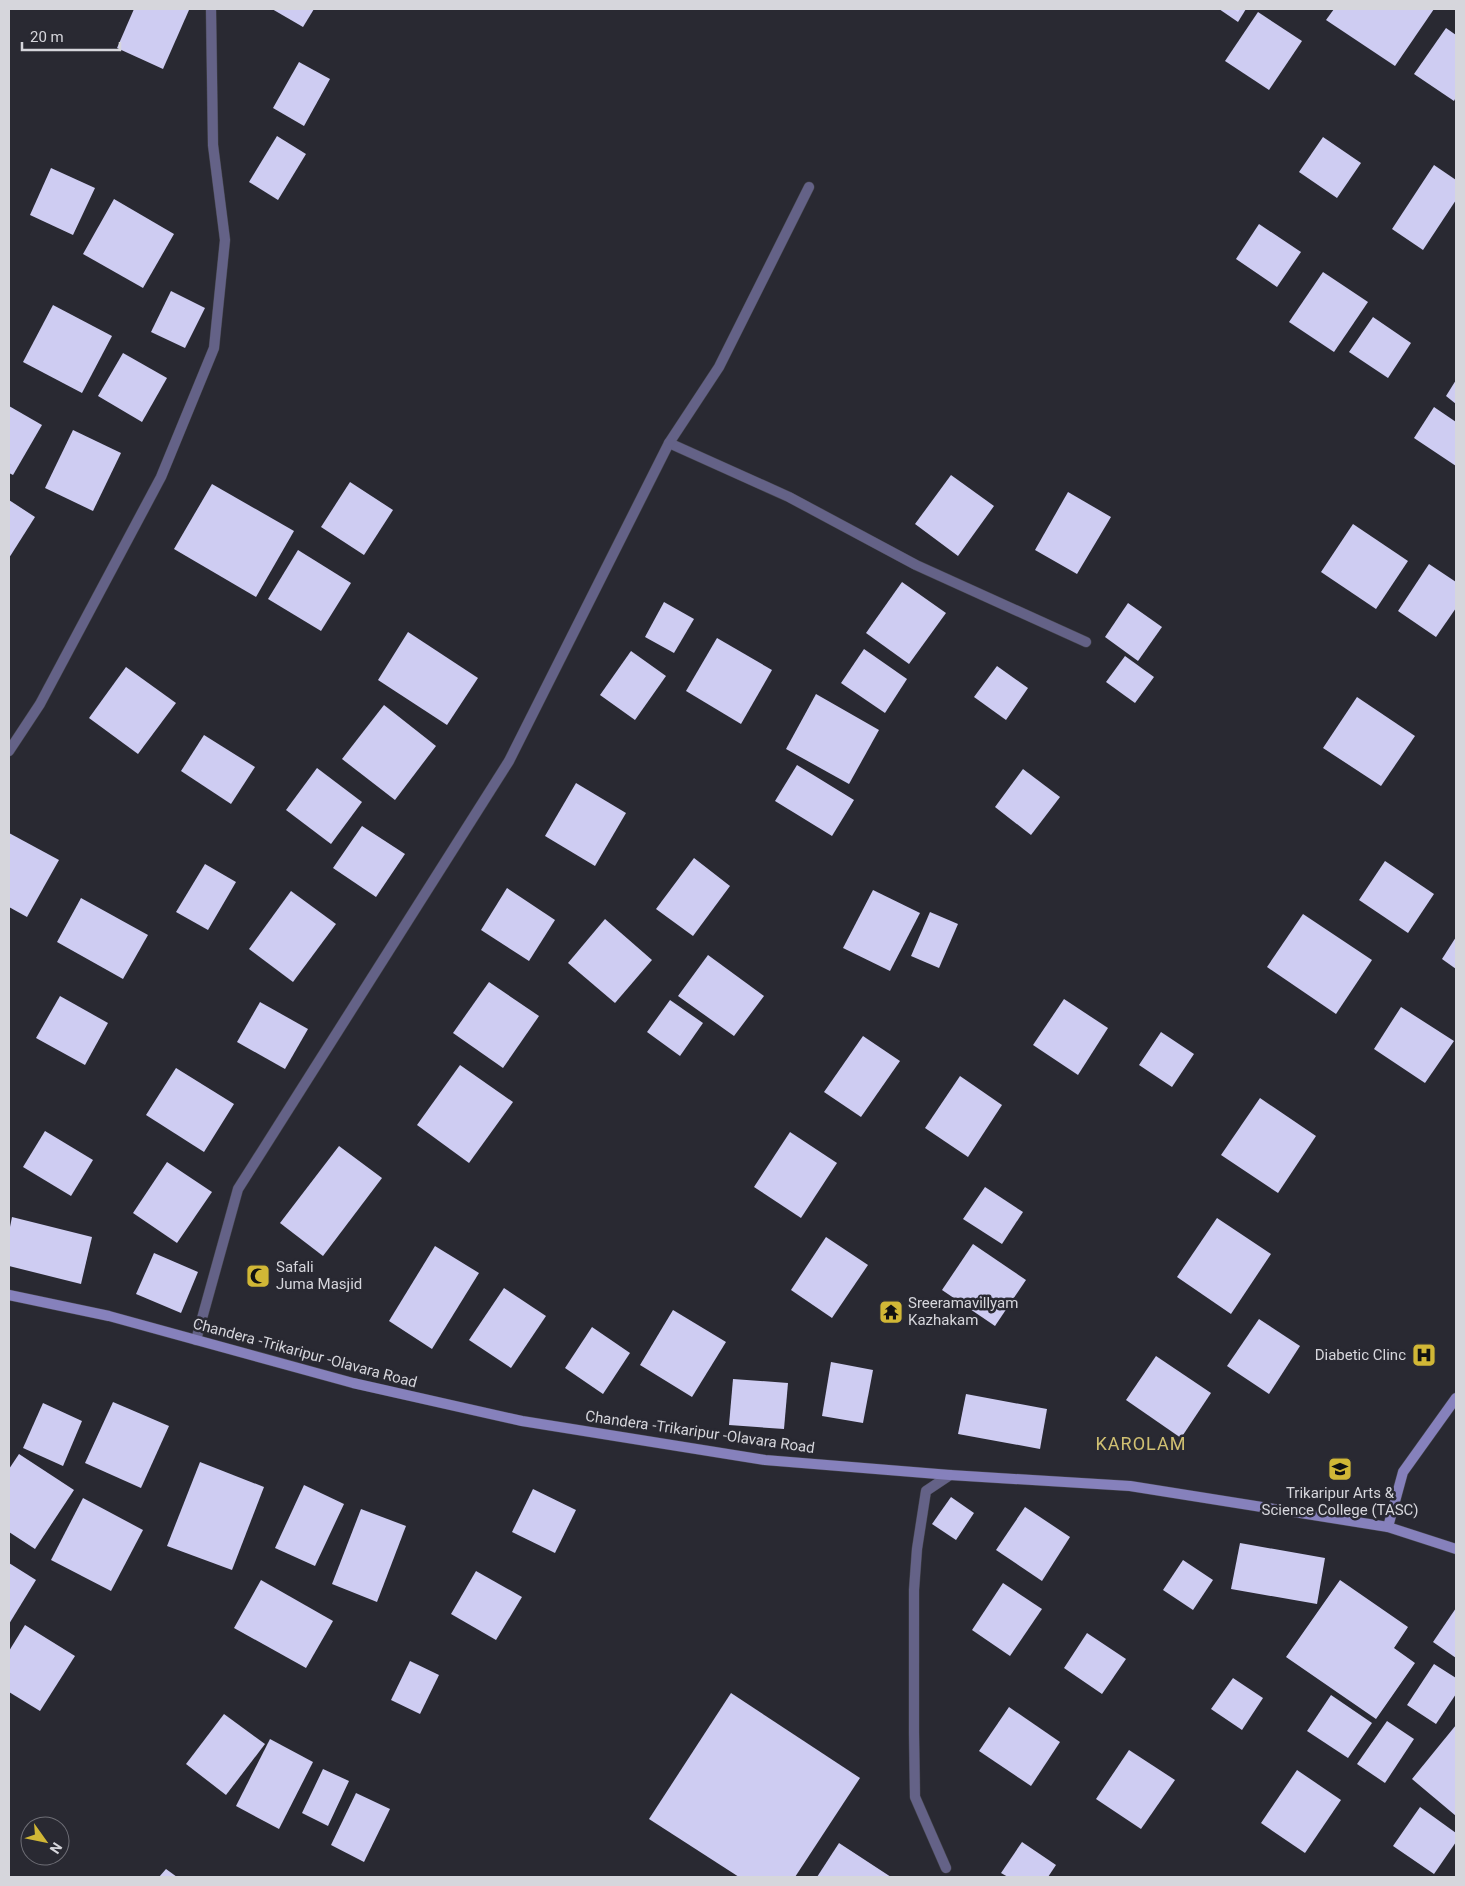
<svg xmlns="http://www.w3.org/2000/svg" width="1465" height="1886" viewBox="0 0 1465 1886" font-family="Roboto,sans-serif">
<rect width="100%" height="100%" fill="#292932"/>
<g fill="#ceccf2">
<polygon points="134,9 186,9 189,10 163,69 117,48"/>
<polygon points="272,9 314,9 303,27"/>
<polygon points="1219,9 1246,9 1238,22"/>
<polygon points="1334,9 1434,9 1395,66 1326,20"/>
<polygon points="1258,12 1302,41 1269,90 1225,61"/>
<polygon points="1446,28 1456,35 1456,97 1454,101 1414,74"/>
<polygon points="299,62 330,79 304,126 273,108"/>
<polygon points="277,136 306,154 278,200 249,182"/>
<polygon points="1323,137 1361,163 1337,198 1299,172"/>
<polygon points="1434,165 1456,180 1456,200 1423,250 1392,229"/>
<polygon points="51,168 95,188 73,235 30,215"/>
<polygon points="114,199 174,234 143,288 83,254"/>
<polygon points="1259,224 1301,252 1277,287 1236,259"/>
<polygon points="1323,272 1368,302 1334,352 1289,322"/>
<polygon points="171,291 205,308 185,348 151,332"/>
<polygon points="53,305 112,336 82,393 23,362"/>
<polygon points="1373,317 1411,343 1388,378 1349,352"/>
<polygon points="123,353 167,378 142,422 98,396"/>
<polygon points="1456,380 1456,404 1446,396"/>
<polygon points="9,406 42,425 13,475 9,473"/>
<polygon points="1434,407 1456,422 1456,466 1414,438"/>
<polygon points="73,430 121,453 93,511 45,488"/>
<polygon points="951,475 994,506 958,556 915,524"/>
<polygon points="350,482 393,510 364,555 321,527"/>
<polygon points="212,484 294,531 256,597 174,549"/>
<polygon points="1068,492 1111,517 1077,574 1035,550"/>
<polygon points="9,500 35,517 9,558"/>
<polygon points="1353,524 1408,561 1376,609 1321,572"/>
<polygon points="298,550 351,583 321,631 268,599"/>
<polygon points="1429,564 1456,582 1456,608 1436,637 1398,611"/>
<polygon points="902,582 946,613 909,664 866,633"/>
<polygon points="664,602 694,619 674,653 645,637"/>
<polygon points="1128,603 1162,627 1138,661 1105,637"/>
<polygon points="408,632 478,678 447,725 378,680"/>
<polygon points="717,638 772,670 741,724 686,691"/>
<polygon points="864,649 907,679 885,713 841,683"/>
<polygon points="631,651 666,676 635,720 600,695"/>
<polygon points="1125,656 1154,677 1135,703 1106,682"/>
<polygon points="997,666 1028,688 1006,720 974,697"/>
<polygon points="126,667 176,703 138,754 89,718"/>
<polygon points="816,694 879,730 849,784 786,749"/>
<polygon points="1357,697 1415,736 1381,786 1323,748"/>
<polygon points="384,705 436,746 395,800 342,759"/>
<polygon points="204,735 255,767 231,804 181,771"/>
<polygon points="797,765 854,800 832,836 775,801"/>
<polygon points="317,768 362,802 331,844 286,810"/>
<polygon points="1023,769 1060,797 1031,835 995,807"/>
<polygon points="576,783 626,813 595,866 545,836"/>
<polygon points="362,826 405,854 376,897 333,868"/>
<polygon points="9,833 59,860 27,917 9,907"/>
<polygon points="694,858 730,886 693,936 656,909"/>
<polygon points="1385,861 1434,894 1408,933 1359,900"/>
<polygon points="205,864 236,882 208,930 176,912"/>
<polygon points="507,888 555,920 529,961 481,930"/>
<polygon points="873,890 920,913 890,971 843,948"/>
<polygon points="291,891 336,924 293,982 249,949"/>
<polygon points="81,898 148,935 123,979 57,942"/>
<polygon points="930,912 958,924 939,968 911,956"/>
<polygon points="1303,914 1372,960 1336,1014 1267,967"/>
<polygon points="605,919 652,960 615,1003 568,963"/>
<polygon points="1456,937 1456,969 1442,959"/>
<polygon points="708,955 764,996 734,1036 678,996"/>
<polygon points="489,982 539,1016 503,1068 453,1033"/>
<polygon points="60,996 108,1023 85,1065 36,1038"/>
<polygon points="1064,999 1108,1028 1078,1075 1033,1045"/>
<polygon points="670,1000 703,1023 680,1056 647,1032"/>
<polygon points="260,1002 308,1029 285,1069 237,1042"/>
<polygon points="1401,1007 1454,1041 1425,1083 1374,1049"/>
<polygon points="1161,1032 1194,1054 1172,1087 1139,1065"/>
<polygon points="863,1036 900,1061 861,1117 824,1092"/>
<polygon points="460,1065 513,1102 469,1163 417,1125"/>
<polygon points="176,1068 234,1104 204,1152 146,1115"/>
<polygon points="960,1076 1002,1105 968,1157 925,1128"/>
<polygon points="1260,1098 1316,1136 1278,1193 1221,1155"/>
<polygon points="45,1131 93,1160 71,1196 23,1167"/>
<polygon points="790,1132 837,1163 801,1218 754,1187"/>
<polygon points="339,1146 382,1178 323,1256 280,1223"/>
<polygon points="167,1162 212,1192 177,1243 133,1213"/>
<polygon points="985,1187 1023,1212 1002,1244 963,1219"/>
<polygon points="12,1217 92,1237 81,1284 9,1266 9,1232"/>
<polygon points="1217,1218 1271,1254 1231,1314 1177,1277"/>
<polygon points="826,1237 868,1265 832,1318 791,1290"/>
<polygon points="973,1244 1026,1280 995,1326 942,1290"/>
<polygon points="435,1246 479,1273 432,1349 389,1321"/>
<polygon points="154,1253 198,1272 181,1313 136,1294"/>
<polygon points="504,1288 546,1316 511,1368 469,1340"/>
<polygon points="673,1310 726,1342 692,1397 640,1365"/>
<polygon points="1259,1319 1300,1346 1269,1394 1227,1366"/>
<polygon points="592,1327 630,1353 603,1394 565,1368"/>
<polygon points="1156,1356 1211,1393 1181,1438 1126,1400"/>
<polygon points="831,1362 873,1370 863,1423 822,1416"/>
<polygon points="733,1379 788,1383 784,1429 729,1425"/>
<polygon points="966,1394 1047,1409 1040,1449 958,1434"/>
<polygon points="113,1402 169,1426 141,1488 85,1463"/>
<polygon points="43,1403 82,1421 63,1466 23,1448"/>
<polygon points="19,1454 74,1490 35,1549 9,1532 9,1469"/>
<polygon points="200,1462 264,1487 232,1570 167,1546"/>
<polygon points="304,1485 344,1504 315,1566 275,1548"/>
<polygon points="533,1489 576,1510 555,1553 512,1532"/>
<polygon points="951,1497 974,1513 956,1540 932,1524"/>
<polygon points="83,1498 143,1530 111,1591 51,1560"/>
<polygon points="1025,1507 1070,1537 1042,1581 996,1550"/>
<polygon points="361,1509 406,1526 377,1602 332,1584"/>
<polygon points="1240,1543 1325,1558 1317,1604 1231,1589"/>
<polygon points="1183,1560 1213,1580 1193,1610 1163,1590"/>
<polygon points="9,1563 36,1580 9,1624"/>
<polygon points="476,1571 522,1597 496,1640 451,1614"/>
<polygon points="261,1580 333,1621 306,1668 234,1628"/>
<polygon points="1340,1580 1408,1627 1394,1648 1415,1663 1376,1719 1286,1657"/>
<polygon points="1003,1583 1042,1609 1010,1656 972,1630"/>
<polygon points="1456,1608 1456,1658 1433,1642"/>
<polygon points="25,1625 75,1656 40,1711 9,1692 9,1651"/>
<polygon points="1087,1633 1126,1659 1102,1694 1064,1668"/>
<polygon points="410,1661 439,1675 420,1714 391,1700"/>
<polygon points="1434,1664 1456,1678 1456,1694 1436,1724 1407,1705"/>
<polygon points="1233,1678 1263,1698 1242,1730 1211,1709"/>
<polygon points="731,1693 860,1778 795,1877 739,1877 649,1819"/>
<polygon points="1331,1695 1372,1723 1348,1758 1307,1731"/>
<polygon points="1009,1707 1060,1742 1031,1786 979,1751"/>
<polygon points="224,1714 265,1744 226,1795 186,1764"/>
<polygon points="1387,1721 1414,1739 1385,1783 1357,1764"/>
<polygon points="1456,1725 1456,1816 1412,1779"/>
<polygon points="270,1739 313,1762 279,1829 236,1806"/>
<polygon points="1129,1750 1175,1780 1141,1829 1096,1799"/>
<polygon points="323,1769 349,1781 328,1826 302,1813"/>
<polygon points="1297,1770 1341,1800 1305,1853 1261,1823"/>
<polygon points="356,1793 390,1809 364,1862 331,1845"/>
<polygon points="1420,1807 1456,1833 1456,1842 1434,1874 1393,1846"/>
<polygon points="1022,1842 1056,1865 1048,1877 1008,1877 1001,1873"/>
<polygon points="839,1843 891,1877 817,1877"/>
<polygon points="166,1869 177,1877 159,1877"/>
</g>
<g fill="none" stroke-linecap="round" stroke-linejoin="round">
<g stroke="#45454d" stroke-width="11">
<g id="minor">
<polyline points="669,443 789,497 916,565 1086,642"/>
<polyline points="9,751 40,704 161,477 214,348 225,240 213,145 211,9"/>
<polyline points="196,1340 238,1189 509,761 669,443 719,367 809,187"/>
<polyline points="946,1868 915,1797 914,1733 914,1590 917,1549 926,1491 950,1475"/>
</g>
</g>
<g stroke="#45454d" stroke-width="11">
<g id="secondary">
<polyline points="9,1295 109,1316 353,1383 522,1421 765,1460 950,1475 1130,1486 1388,1527 1456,1549"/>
<polyline points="1388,1527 1403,1472 1456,1398"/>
</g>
</g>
<use href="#minor" stroke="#646287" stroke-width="10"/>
<use href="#secondary" stroke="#8681bc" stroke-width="10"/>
</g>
<defs>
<g id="mosque-square" transform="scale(1.25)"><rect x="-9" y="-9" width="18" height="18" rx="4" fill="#d1b736" stroke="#292932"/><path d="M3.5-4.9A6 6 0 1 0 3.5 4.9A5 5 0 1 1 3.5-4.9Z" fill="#111"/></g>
<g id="temple-square" transform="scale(1.25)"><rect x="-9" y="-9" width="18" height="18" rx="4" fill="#d1b736" stroke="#292932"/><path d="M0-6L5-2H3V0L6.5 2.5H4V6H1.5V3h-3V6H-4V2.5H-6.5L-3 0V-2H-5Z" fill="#111"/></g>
<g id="hospital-square" transform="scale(1.25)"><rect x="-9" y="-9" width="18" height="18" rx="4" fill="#d1b736" stroke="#292932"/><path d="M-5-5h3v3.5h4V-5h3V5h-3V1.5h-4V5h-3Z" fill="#111"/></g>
<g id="university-square" transform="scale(1.25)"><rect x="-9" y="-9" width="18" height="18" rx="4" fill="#d1b736" stroke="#292932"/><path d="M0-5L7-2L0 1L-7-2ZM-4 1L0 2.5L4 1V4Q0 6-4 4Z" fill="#111"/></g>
</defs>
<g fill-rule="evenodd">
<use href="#mosque-square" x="258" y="1276"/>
<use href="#temple-square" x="891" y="1312"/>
<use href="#hospital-square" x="1424" y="1355"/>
<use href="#university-square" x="1340" y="1469"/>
</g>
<g text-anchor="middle" stroke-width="5" stroke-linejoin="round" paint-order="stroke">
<g font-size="15" fill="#d6d6dc" stroke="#292932" text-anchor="start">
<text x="276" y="1272">Safali<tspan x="276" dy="17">Juma Masjid</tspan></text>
<text x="908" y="1308">Sreeramavillyam<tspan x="908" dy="17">Kazhakam</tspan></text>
<text x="1406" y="1360" text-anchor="end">Diabetic Clinc</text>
<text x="1340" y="1498" text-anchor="middle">Trikaripur Arts &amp;<tspan x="1340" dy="17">Science College (TASC)</tspan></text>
</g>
<g font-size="15" fill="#d6d6dc" stroke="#292932">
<text transform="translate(305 1353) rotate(15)" y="5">Chandera -Trikaripur -Olavara Road</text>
<text transform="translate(700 1432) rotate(8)" y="5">Chandera -Trikaripur -Olavara Road</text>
</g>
<g font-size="18" letter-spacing="1" fill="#d0c072" stroke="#292932">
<text x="1141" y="1450">KAROLAM</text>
</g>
</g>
<rect width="1465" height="1886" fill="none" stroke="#d6d6dc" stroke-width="20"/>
<g transform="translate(45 1841) rotate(123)"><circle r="24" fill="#292932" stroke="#6e6e76"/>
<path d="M0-4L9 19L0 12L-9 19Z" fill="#d1b736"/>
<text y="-8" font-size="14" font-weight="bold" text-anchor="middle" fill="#d6d6dc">N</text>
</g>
<path d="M22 42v8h98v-8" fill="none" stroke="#d6d6dc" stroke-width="2.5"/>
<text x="30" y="42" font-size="15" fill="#d6d6dc" stroke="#292932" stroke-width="4" paint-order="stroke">20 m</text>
</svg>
